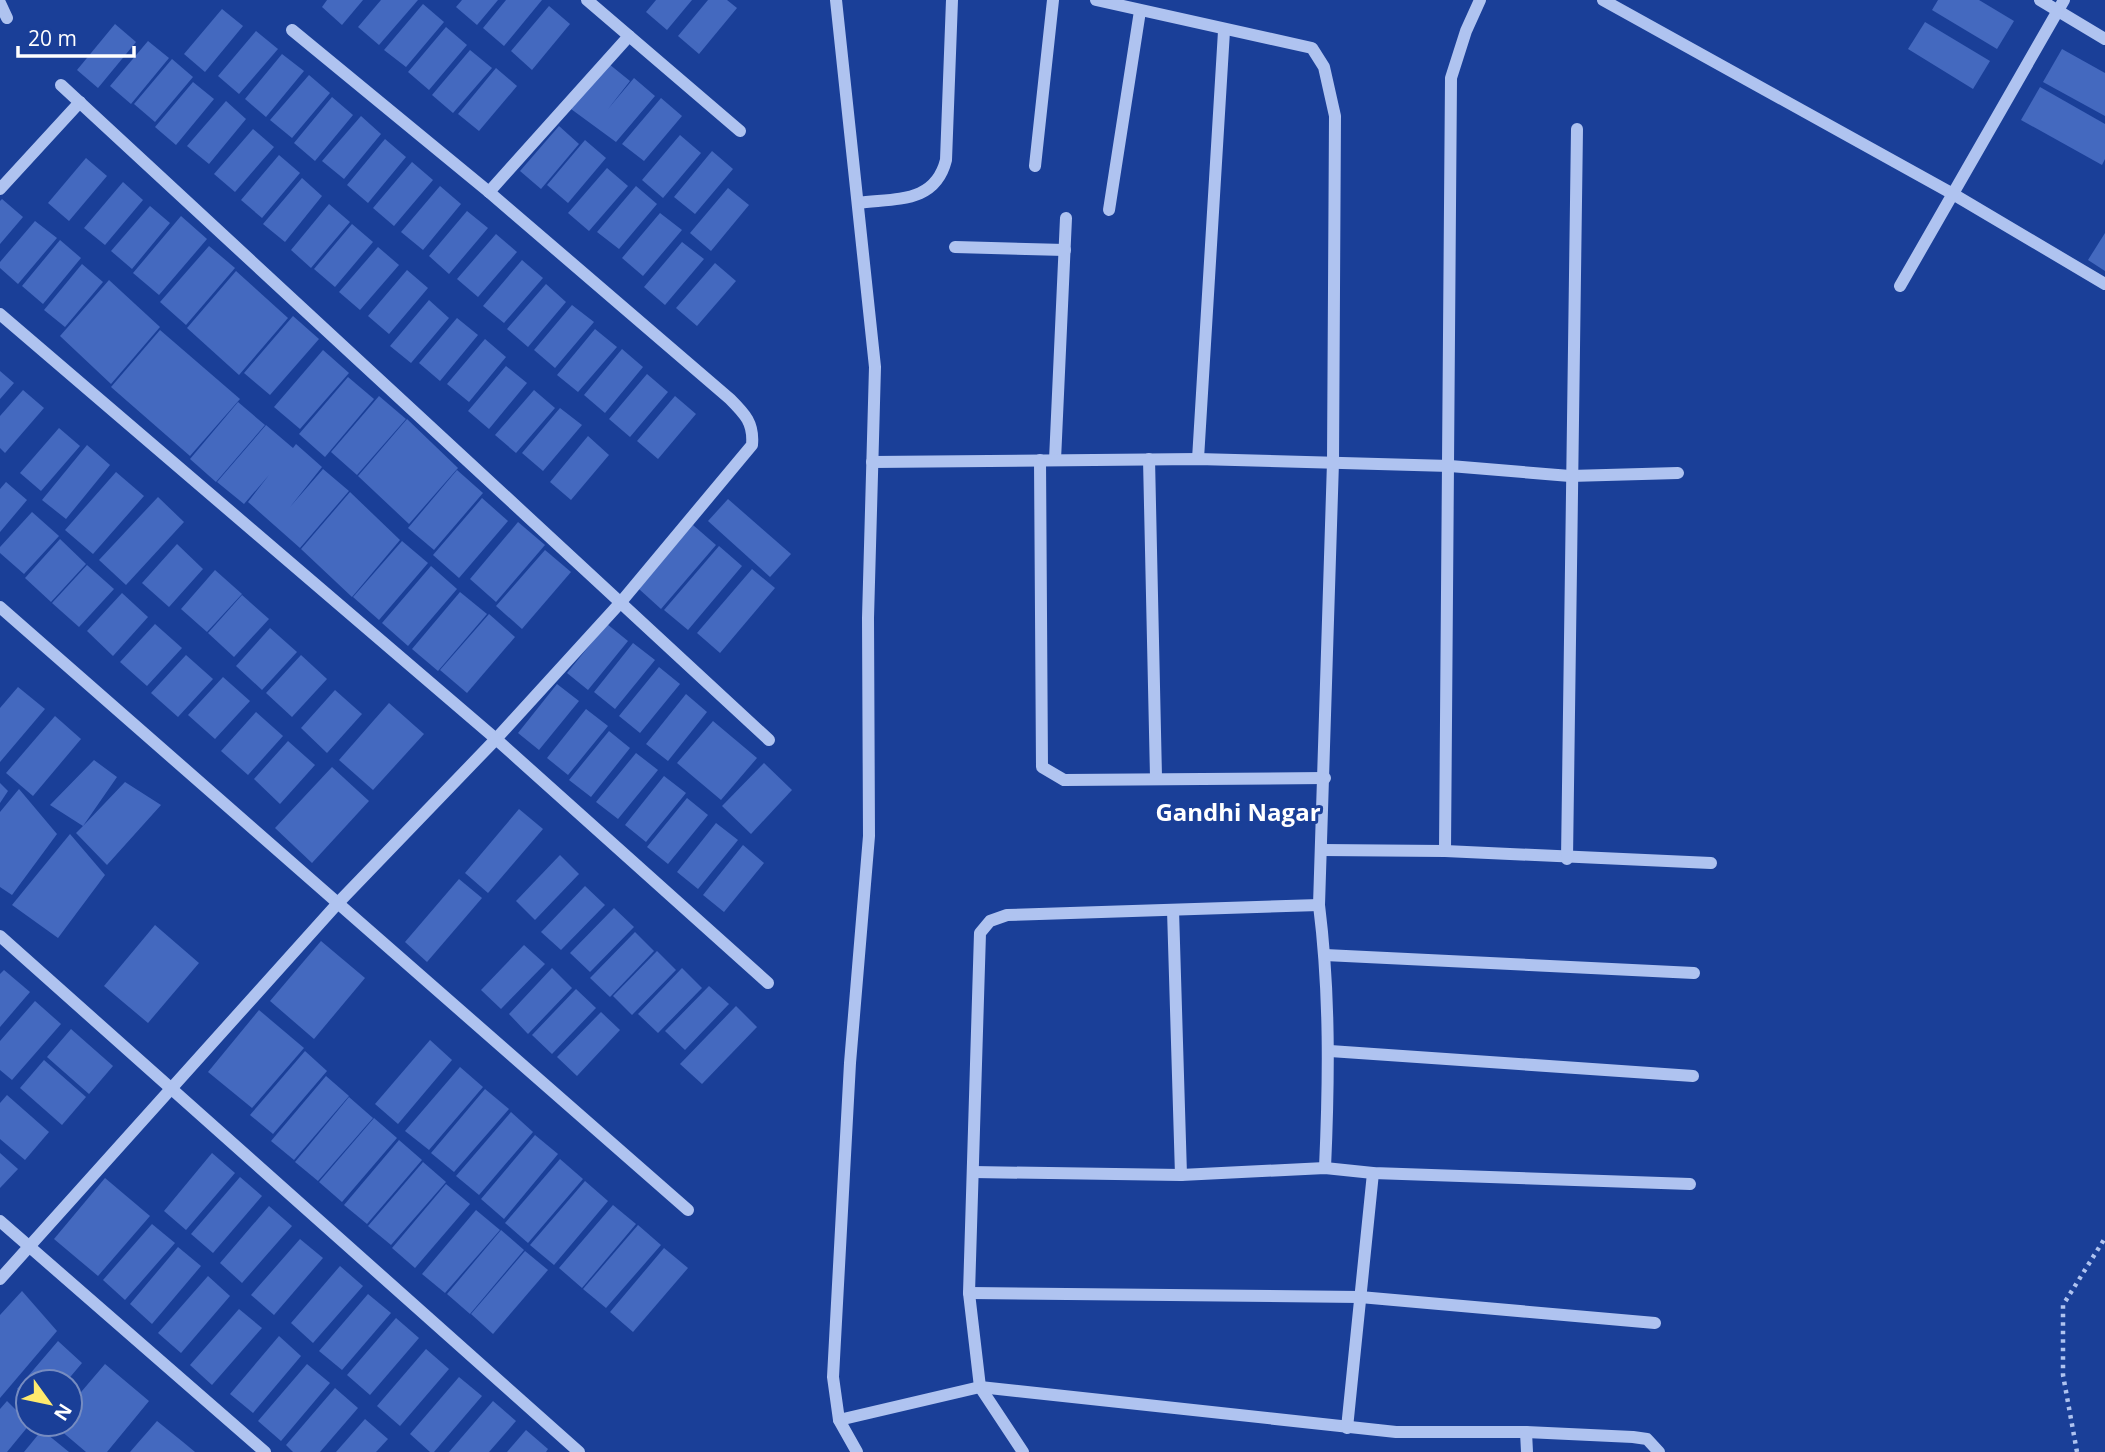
<svg xmlns="http://www.w3.org/2000/svg" width="2105" height="1452" viewBox="0 0 2105 1452" font-family="'Open Sans',sans-serif">
<rect width="100%" height="100%" fill="#1a3f98"/>
<g fill="#4469bf">
<polygon points="327,0 363,0 342,25 322,7"/>
<polygon points="381,0 418,0 379,45 358,27"/>
<polygon points="462,0 498,0 477,25 456,7"/>
<polygon points="506,0 542,0 504,46 483,28"/>
<polygon points="656,0 692,0 667,30 646,12"/>
<polygon points="708,0 727,0 737,8 699,54 678,36"/>
<polygon points="1938,0 1979,0 2014,21 1997,49 1932,10"/>
<polygon points="423,4 444,22 406,67 384,50"/>
<polygon points="549,6 570,24 532,70 511,51"/>
<polygon points="222,9 243,26 205,72 184,54"/>
<polygon points="1925,22 1990,61 1973,89 1908,49"/>
<polygon points="115,24 136,42 98,88 77,70"/>
<polygon points="446,27 467,45 429,90 408,72"/>
<polygon points="256,31 278,49 239,94 218,76"/>
<polygon points="148,41 169,58 131,104 110,86"/>
<polygon points="2062,49 2105,73 2105,116 2043,82"/>
<polygon points="470,50 492,68 453,113 432,95"/>
<polygon points="282,54 304,71 266,117 245,99"/>
<polygon points="172,59 193,77 155,122 134,104"/>
<polygon points="609,64 630,81 608,109 634,78 655,96 616,142 571,109"/>
<polygon points="496,68 517,86 479,131 458,114"/>
<polygon points="309,75 330,93 292,138 270,120"/>
<polygon points="193,82 214,99 176,145 155,127"/>
<polygon points="2040,87 2105,124 2105,159 2102,165 2021,120"/>
<polygon points="332,97 353,115 315,161 294,143"/>
<polygon points="661,98 682,116 644,161 622,144"/>
<polygon points="226,101 246,119 209,164 187,146"/>
<polygon points="361,116 381,134 344,179 322,161"/>
<polygon points="559,126 579,144 541,189 520,171"/>
<polygon points="253,129 274,147 235,192 214,174"/>
<polygon points="680,135 701,153 663,198 642,180"/>
<polygon points="385,139 406,157 368,203 347,185"/>
<polygon points="585,140 606,158 568,203 547,185"/>
<polygon points="712,151 733,169 695,214 674,197"/>
<polygon points="279,155 300,173 262,218 241,200"/>
<polygon points="86,158 107,176 69,221 48,203"/>
<polygon points="412,162 433,180 394,226 373,208"/>
<polygon points="607,168 628,186 589,231 568,213"/>
<polygon points="302,178 322,196 285,242 263,224"/>
<polygon points="123,182 143,200 105,245 84,228"/>
<polygon points="440,186 461,204 423,250 401,232"/>
<polygon points="636,186 657,204 619,249 597,232"/>
<polygon points="728,188 749,205 711,251 690,233"/>
<polygon points="2,199 23,217 0,244 0,201"/>
<polygon points="329,204 350,222 311,268 291,250"/>
<polygon points="150,206 170,223 132,269 111,251"/>
<polygon points="467,211 488,228 449,274 429,256"/>
<polygon points="660,213 682,230 643,276 622,258"/>
<polygon points="181,216 207,239 159,295 133,273"/>
<polygon points="35,221 57,238 18,284 0,268 0,262"/>
<polygon points="352,224 373,242 335,287 314,269"/>
<polygon points="2105,233 2105,271 2088,260"/>
<polygon points="496,234 517,252 478,297 457,279"/>
<polygon points="60,240 81,258 43,304 22,286"/>
<polygon points="682,242 704,259 665,305 644,287"/>
<polygon points="209,246 235,268 186,325 160,302"/>
<polygon points="378,247 399,265 360,310 339,292"/>
<polygon points="522,260 543,278 504,323 483,306"/>
<polygon points="715,263 736,281 697,326 676,308"/>
<polygon points="82,264 103,282 65,327 44,310"/>
<polygon points="407,270 428,288 389,334 368,316"/>
<polygon points="236,271 288,318 239,375 187,328"/>
<polygon points="109,280 160,327 111,384 60,336"/>
<polygon points="546,284 566,302 528,347 507,329"/>
<polygon points="429,300 449,318 411,363 390,346"/>
<polygon points="572,305 594,322 555,368 534,350"/>
<polygon points="293,316 319,339 270,395 244,373"/>
<polygon points="457,318 478,335 440,381 419,363"/>
<polygon points="595,329 617,347 578,392 557,375"/>
<polygon points="160,330 240,399 190,456 111,387"/>
<polygon points="485,339 506,357 469,402 447,384"/>
<polygon points="622,349 643,367 605,413 584,395"/>
<polygon points="323,350 349,373 300,429 274,407"/>
<polygon points="506,366 527,383 489,429 468,411"/>
<polygon points="0,371 14,383 0,399"/>
<polygon points="647,374 668,392 630,437 609,419"/>
<polygon points="348,377 374,399 325,457 299,434"/>
<polygon points="23,390 44,408 5,453 0,448 0,416"/>
<polygon points="534,390 555,408 516,453 495,435"/>
<polygon points="379,396 406,419 357,475 331,452"/>
<polygon points="675,396 696,414 658,459 637,441"/>
<polygon points="238,402 265,425 216,482 190,459"/>
<polygon points="560,408 582,425 543,471 522,453"/>
<polygon points="407,419 458,468 409,524 358,476"/>
<polygon points="266,425 293,448 296,444 322,467 290,507 323,469 349,491 300,548 248,502 269,475 244,504 217,482"/>
<polygon points="59,428 80,446 41,491 20,473"/>
<polygon points="588,436 609,455 571,500 550,482"/>
<polygon points="87,445 110,465 66,519 42,500"/>
<polygon points="457,470 483,493 434,550 408,528"/>
<polygon points="116,472 144,496 93,554 65,530"/>
<polygon points="6,482 27,500 0,532 0,489"/>
<polygon points="350,492 400,540 352,597 301,549"/>
<polygon points="158,497 184,522 126,585 99,560"/>
<polygon points="482,498 508,521 459,578 433,555"/>
<polygon points="728,499 791,554 770,577 708,521"/>
<polygon points="32,512 59,536 24,574 0,553 0,547"/>
<polygon points="518,522 545,545 496,602 470,579"/>
<polygon points="693,525 716,545 661,609 639,589"/>
<polygon points="60,539 86,564 51,602 25,578"/>
<polygon points="402,541 428,563 379,620 353,597"/>
<polygon points="177,544 203,569 169,607 142,583"/>
<polygon points="719,546 742,566 688,630 664,610"/>
<polygon points="545,550 571,572 522,629 496,606"/>
<polygon points="87,565 114,589 79,627 52,603"/>
<polygon points="431,566 457,589 408,646 382,623"/>
<polygon points="752,569 775,588 720,653 697,633"/>
<polygon points="215,570 242,594 207,632 181,609"/>
<polygon points="460,592 487,614 438,671 412,649"/>
<polygon points="122,593 148,617 113,656 87,631"/>
<polygon points="242,595 269,619 234,657 208,633"/>
<polygon points="489,614 515,637 467,693 440,670"/>
<polygon points="155,624 182,648 147,686 120,662"/>
<polygon points="607,624 628,641 588,690 567,673"/>
<polygon points="270,628 297,652 262,690 236,666"/>
<polygon points="633,643 655,660 615,709 594,692"/>
<polygon points="186,655 213,679 178,717 151,693"/>
<polygon points="301,655 327,679 292,717 266,693"/>
<polygon points="659,667 680,684 640,733 619,716"/>
<polygon points="223,677 250,701 215,739 188,715"/>
<polygon points="557,684 579,701 539,750 518,733"/>
<polygon points="18,687 45,709 0,762 0,708"/>
<polygon points="335,690 362,714 327,753 301,728"/>
<polygon points="686,694 707,712 668,761 646,744"/>
<polygon points="389,703 424,734 373,790 339,760"/>
<polygon points="586,709 608,726 568,775 547,758"/>
<polygon points="256,712 283,736 248,775 221,751"/>
<polygon points="55,716 81,739 33,796 6,773"/>
<polygon points="713,721 757,758 721,800 677,763"/>
<polygon points="609,731 630,748 591,797 569,780"/>
<polygon points="288,741 315,765 280,804 254,779"/>
<polygon points="636,753 658,770 618,819 596,802"/>
<polygon points="94,760 117,777 83,826 125,782 161,805 107,865 76,833 83,826 50,805"/>
<polygon points="764,763 792,790 751,834 722,806"/>
<polygon points="332,767 369,801 312,863 275,828"/>
<polygon points="664,776 686,793 646,842 625,825"/>
<polygon points="0,783 8,791 0,803"/>
<polygon points="19,789 57,834 12,895 0,887 0,812"/>
<polygon points="687,798 708,815 668,864 647,847"/>
<polygon points="519,809 543,829 488,893 465,873"/>
<polygon points="716,823 738,840 698,889 677,872"/>
<polygon points="70,834 105,875 58,938 12,905"/>
<polygon points="743,845 764,863 724,912 703,895"/>
<polygon points="560,855 579,874 535,920 516,901"/>
<polygon points="459,879 482,898 427,962 405,942"/>
<polygon points="585,886 605,905 561,950 541,932"/>
<polygon points="614,908 634,927 590,972 570,953"/>
<polygon points="155,925 199,963 148,1023 104,986"/>
<polygon points="635,932 654,951 610,997 590,978"/>
<polygon points="321,941 365,978 314,1039 270,1001"/>
<polygon points="524,945 545,964 501,1009 481,990"/>
<polygon points="657,951 676,970 632,1015 613,996"/>
<polygon points="552,968 572,988 528,1034 509,1014"/>
<polygon points="682,968 702,988 658,1033 638,1014"/>
<polygon points="4,970 30,992 0,1027 0,974"/>
<polygon points="709,986 729,1004 685,1050 665,1031"/>
<polygon points="576,989 596,1008 552,1054 532,1035"/>
<polygon points="35,1001 61,1024 12,1080 0,1070 0,1041"/>
<polygon points="736,1006 757,1027 702,1084 680,1064"/>
<polygon points="259,1010 304,1048 252,1108 208,1072"/>
<polygon points="601,1012 620,1030 577,1076 557,1057"/>
<polygon points="71,1029 113,1066 89,1094 47,1057"/>
<polygon points="430,1040 452,1060 398,1124 375,1104"/>
<polygon points="305,1051 327,1071 273,1134 250,1115"/>
<polygon points="44,1060 86,1097 62,1125 20,1088"/>
<polygon points="460,1067 483,1087 429,1150 405,1131"/>
<polygon points="326,1076 349,1096 294,1160 271,1141"/>
<polygon points="485,1089 509,1109 454,1172 431,1153"/>
<polygon points="7,1095 49,1132 25,1160 0,1139 0,1103"/>
<polygon points="349,1097 373,1118 318,1181 295,1162"/>
<polygon points="511,1112 533,1132 479,1195 456,1176"/>
<polygon points="374,1118 397,1138 342,1202 319,1182"/>
<polygon points="535,1135 558,1154 504,1219 481,1199"/>
<polygon points="399,1140 422,1160 367,1224 344,1205"/>
<polygon points="0,1153 18,1169 0,1188"/>
<polygon points="212,1153 235,1173 186,1230 164,1211"/>
<polygon points="560,1159 583,1179 528,1243 505,1223"/>
<polygon points="423,1162 446,1182 391,1245 368,1226"/>
<polygon points="240,1177 262,1196 213,1253 191,1234"/>
<polygon points="105,1178 150,1216 98,1276 54,1239"/>
<polygon points="585,1181 608,1201 554,1265 530,1245"/>
<polygon points="446,1184 470,1204 415,1268 392,1248"/>
<polygon points="613,1205 636,1224 582,1288 559,1268"/>
<polygon points="269,1206 292,1226 242,1283 220,1263"/>
<polygon points="476,1210 500,1230 445,1293 422,1274"/>
<polygon points="152,1224 175,1243 125,1300 103,1280"/>
<polygon points="638,1225 661,1245 606,1308 583,1289"/>
<polygon points="501,1230 524,1250 470,1314 447,1294"/>
<polygon points="300,1239 323,1258 274,1315 251,1295"/>
<polygon points="178,1247 201,1266 152,1324 130,1304"/>
<polygon points="664,1248 688,1268 633,1332 610,1312"/>
<polygon points="525,1251 548,1270 493,1334 471,1314"/>
<polygon points="340,1266 363,1286 313,1343 291,1323"/>
<polygon points="208,1276 230,1296 181,1353 158,1333"/>
<polygon points="22,1291 57,1331 0,1398 0,1315"/>
<polygon points="368,1294 391,1313 342,1370 319,1351"/>
<polygon points="239,1309 262,1328 212,1385 190,1365"/>
<polygon points="396,1318 419,1338 370,1395 347,1375"/>
<polygon points="279,1336 301,1356 253,1413 230,1394"/>
<polygon points="58,1341 82,1363 66,1382 28,1382 28,1399 17,1389"/>
<polygon points="426,1349 449,1369 400,1426 377,1406"/>
<polygon points="105,1364 149,1401 107,1452 86,1452 53,1424 70,1424 70,1405"/>
<polygon points="307,1364 330,1383 281,1441 258,1421"/>
<polygon points="459,1377 482,1396 434,1452 430,1452 410,1434"/>
<polygon points="335,1388 358,1408 320,1452 293,1452 286,1445"/>
<polygon points="7,1401 30,1424 7,1452 0,1452 0,1409"/>
<polygon points="493,1401 516,1421 489,1452 449,1452"/>
<polygon points="365,1419 388,1439 376,1452 336,1452"/>
<polygon points="157,1421 183,1442 195,1452 130,1452"/>
<polygon points="42,1430 69,1452 24,1452"/>
<polygon points="526,1430 548,1449 546,1452 507,1452"/>
</g>
<g fill="none" stroke-linecap="round" stroke-linejoin="round">
<polyline stroke="#afc3f0" stroke-width="4.5" stroke-dasharray="3.5 5" stroke-linecap="butt" points="2077,1452 2063,1375 2063,1305 2105,1238"/>
<g stroke="#afc3f0" stroke-width="12">
<polyline points="587,0 740,131"/>
<polyline points="836,0 875,367 868,618 869,836 850,1063 833,1377 839,1420 857,1452"/>
<path d="M 1096,0 L 1312,48 L 1324,67 L 1335,116 L 1333,462 L 1319,905 C 1330,993 1329,1079 1325,1168"/>
<polyline points="1603,0 1953,194 2105,284"/>
<polyline points="2040,0 2105,39"/>
<polyline points="0,3 7,18"/>
<polyline points="61,85 769,740"/>
<polyline points="1035,166 1053,0"/>
<polyline points="0,189 80,102"/>
<polyline points="489,192 629,36"/>
<path d="M 858,203 C 895,198 935,204 946,160 L 952,0"/>
<polyline points="1109,210 1140,11"/>
<polyline points="955,247 1065,250"/>
<polyline points="1900,286 2064,0"/>
<polyline points="0,314 496,739 768,983"/>
<polyline points="1149,459 1156,777"/>
<polyline points="1198,459 1224,31"/>
<polyline points="1040,460 1042,767 1064,780 1325,778"/>
<polyline points="1055,460 1066,218"/>
<polyline points="872,462 1198,459 1450,466 1570,476 1678,473"/>
<polyline points="0,607 688,1210"/>
<polyline points="1322,850 1445,851 1711,863"/>
<polyline points="1445,851 1451,78 1466,31 1480,0"/>
<polyline points="1567,859 1577,129"/>
<polyline points="1173,910 1181,1175"/>
<polyline points="0,936 579,1452"/>
<polyline points="1325,955 1694,973"/>
<polyline points="1330,1051 1693,1076"/>
<polyline points="973,1172 1181,1175 1325,1168 1373,1173 1690,1184"/>
<polyline points="0,1221 265,1452"/>
<path d="M 0,1279 L 338,903 L 496,739 L 621,602 L 752,445 C 754,423 745,414 730,399 L 489,192 L 292,30"/>
<polyline points="969,1293 1360,1297 1655,1323"/>
<polyline points="839,1420 980,1387 1396,1432 1526,1432 1633,1437 1647,1439 1659,1452"/>
<polyline points="1347,1428 1373,1173"/>
<polyline points="1526,1432 1527,1452"/>
<polyline points="1023,1452 980,1387 969,1293 980,933 990,921 1007,915 1319,905"/>
</g>
</g>
<g text-anchor="middle" stroke-width="6" stroke-linejoin="round" paint-order="stroke">
<g font-size="24" font-weight="bold" fill="#fff" stroke="#1a3f98">
<text x="1238" y="821">Gandhi Nagar</text>
</g>
</g>
<g transform="translate(49 1403) rotate(123)"><circle r="33" fill="#1a3f98" stroke="#768cc1" stroke-width="2"/>
<path d="M0-5L12 26L0 18L-12 26Z" fill="#ffea6e"/>
<text y="-10" font-size="19" font-weight="bold" text-anchor="middle" fill="#ffffff">N</text>
</g>
<path d="M18 46v10h116v-10" fill="none" stroke="#ffffff" stroke-width="3.5"/>
<text x="28" y="46" font-size="21" fill="#ffffff" stroke="#1a3f98" stroke-width="5" paint-order="stroke">20 m</text>
</svg>
